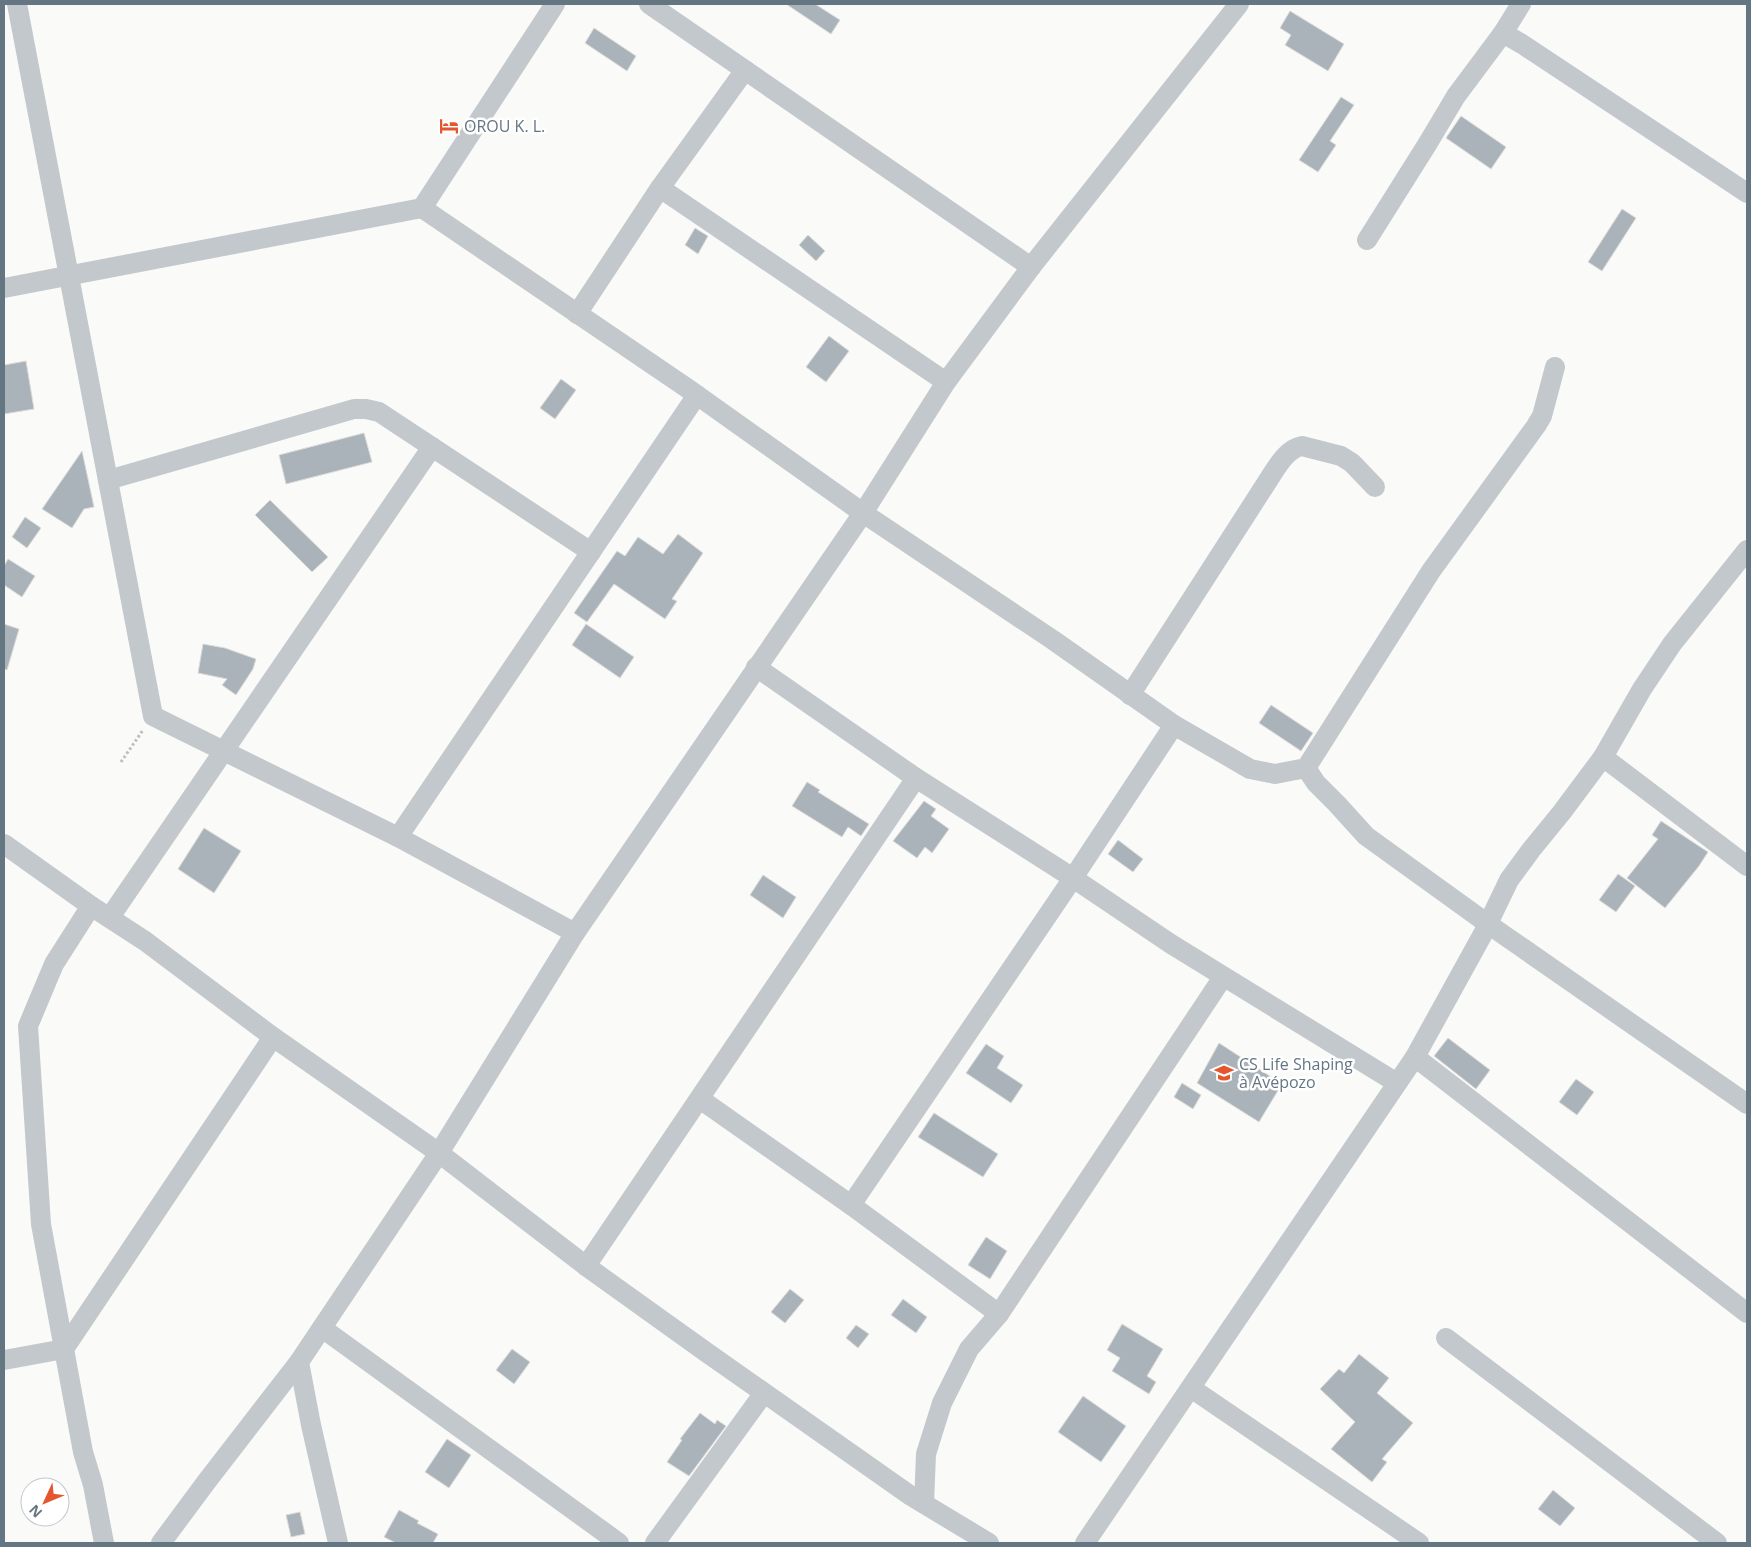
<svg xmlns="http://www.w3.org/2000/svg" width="1751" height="1547" viewBox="0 0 1751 1547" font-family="'Open Sans',sans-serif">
<rect width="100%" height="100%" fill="#fafaf8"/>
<g fill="#aab3b9" stroke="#dcdcda">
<polygon points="786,4 815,4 840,20 831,34"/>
<polygon points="1290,11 1344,44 1328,71 1285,45 1291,35 1280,28"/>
<polygon points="594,28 636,56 627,71 585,43"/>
<polygon points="1341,97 1354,105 1330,141 1336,145 1318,172 1299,160"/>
<polygon points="1461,116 1506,147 1491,169 1446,138"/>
<polygon points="1622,209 1636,218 1602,271 1588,262"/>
<polygon points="695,228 708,236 698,254 685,245"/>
<polygon points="808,235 825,251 816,261 799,245"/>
<polygon points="829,336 849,351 826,382 806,367"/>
<polygon points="26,361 34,409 4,414 4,365"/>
<polygon points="561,379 576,390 555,419 540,408"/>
<polygon points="364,433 372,462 286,484 279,455"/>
<polygon points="82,451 94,507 84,509 72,528 42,509"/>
<polygon points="270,500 328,557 312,572 255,515"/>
<polygon points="25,517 41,528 27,548 12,537"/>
<polygon points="678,534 703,553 672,599 677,601 665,619 614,584 587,622 574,613 617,551 625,556 638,537 663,554"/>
<polygon points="8,559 35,576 22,597 4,585 4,566"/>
<polygon points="4,624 19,629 7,670 4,669"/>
<polygon points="586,624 634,657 620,678 572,645"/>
<polygon points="203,644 225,648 256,659 253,669 236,695 222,685 227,679 198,673"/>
<polygon points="1271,705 1313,733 1301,751 1259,723"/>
<polygon points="807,782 820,790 818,792 869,824 861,836 848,827 842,837 792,806"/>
<polygon points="924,801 936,809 931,816 949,829 932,853 925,847 917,858 893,841"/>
<polygon points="1661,821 1708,852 1699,866 1665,908 1627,878 1658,839 1652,835"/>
<polygon points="204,828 241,851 214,893 178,869"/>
<polygon points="1118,840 1143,859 1133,872 1108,854"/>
<polygon points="1618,874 1635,886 1616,912 1599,900"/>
<polygon points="763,875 796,897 783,918 750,895"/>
<polygon points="1448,1038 1490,1070 1476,1089 1434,1056"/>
<polygon points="1219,1043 1282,1084 1259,1122 1197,1083"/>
<polygon points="986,1044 1004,1056 997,1068 1023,1085 1011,1103 966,1073"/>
<polygon points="1576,1079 1594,1092 1577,1115 1559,1102"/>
<polygon points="1182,1083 1201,1095 1193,1109 1174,1097"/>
<polygon points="934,1113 998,1154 983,1177 918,1137"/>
<polygon points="986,1237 1007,1251 990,1279 968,1265"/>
<polygon points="790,1289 804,1300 785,1323 771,1312"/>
<polygon points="903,1299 927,1317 916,1333 891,1315"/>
<polygon points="1122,1324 1163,1349 1147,1376 1156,1382 1149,1394 1112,1371 1120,1358 1107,1350"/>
<polygon points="856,1325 869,1334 858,1348 846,1338"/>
<polygon points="512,1349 530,1362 514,1384 496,1370"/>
<polygon points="1359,1354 1389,1378 1377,1393 1413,1423 1382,1459 1387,1462 1372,1482 1331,1449 1355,1422 1320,1389 1339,1369 1344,1373"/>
<polygon points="1083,1396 1126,1426 1101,1462 1058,1432"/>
<polygon points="700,1413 715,1424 717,1420 726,1426 689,1476 667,1462 682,1440 680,1439"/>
<polygon points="447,1439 471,1455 449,1488 425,1472"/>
<polygon points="1553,1490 1575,1508 1560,1526 1538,1509"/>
<polygon points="399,1510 419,1521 417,1523 438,1534 433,1543 396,1543 384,1537"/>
<polygon points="300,1512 305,1534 291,1537 286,1515"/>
</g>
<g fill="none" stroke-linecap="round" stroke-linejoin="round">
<polyline stroke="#bbbfc2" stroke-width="3" stroke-dasharray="2.5 2.5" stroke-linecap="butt" points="121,762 143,730"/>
<g stroke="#c3c8cc" stroke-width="20">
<polyline points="17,4 153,716 398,837 575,933"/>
<polyline points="649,4 1031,267"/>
<polyline points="1503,33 1522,44 1747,193"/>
<polyline points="660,188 946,382"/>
<polyline points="422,208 555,4"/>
<polyline points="1367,240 1428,143 1456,96 1503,33 1521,4"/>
<polyline points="4,288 422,208 687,388 863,513 1053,640 1174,725 1250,769 1275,774 1306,768 1431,571 1536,426 1542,416 1555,367"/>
<polyline points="577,314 660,188 745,70"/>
<polyline points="108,480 354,409 366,409 379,412 591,552"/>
<polyline points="756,667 916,778 1073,878 1171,944 1397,1083"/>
<path d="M 1130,695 L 1269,479 C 1277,467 1286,449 1302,446 L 1341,456 L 1352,463 L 1375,487"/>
<polyline points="1603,757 1747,866"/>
<polyline points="1306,768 1316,783 1337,804 1366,836 1488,924 1747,1104"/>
<polyline points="398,837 697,395"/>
<polyline points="4,844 91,906 145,941 273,1037 439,1153 586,1266 706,1352 911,1496 989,1543"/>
<polyline points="91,906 54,964 28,1026 41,1224 83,1452 93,1485 104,1543"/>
<polyline points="110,917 432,447"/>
<polyline points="1415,1057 1747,1313"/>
<polyline points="700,1099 851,1205 999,1314"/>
<polyline points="851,1205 1073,878 1174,725"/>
<polyline points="586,1266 916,778"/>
<polyline points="322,1328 619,1543"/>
<polyline points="1446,1338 1717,1543"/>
<polyline points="4,1360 64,1349 273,1037"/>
<polyline points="299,1362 311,1425 338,1543"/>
<polyline points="1191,1388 1419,1543"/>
<polyline points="924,1503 926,1454 942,1403 969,1349 999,1314 1223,977"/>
<polyline points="161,1543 207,1481 299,1362 439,1153 575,933 863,513 946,382 1031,267 1239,4"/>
<polyline points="655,1543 764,1393"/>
<polyline points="1085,1543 1415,1057 1484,932 1509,880 1531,850 1562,812 1603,757 1642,689 1672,644 1747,550"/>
</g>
</g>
<defs>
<g id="hotel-bare" transform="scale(1.5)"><path d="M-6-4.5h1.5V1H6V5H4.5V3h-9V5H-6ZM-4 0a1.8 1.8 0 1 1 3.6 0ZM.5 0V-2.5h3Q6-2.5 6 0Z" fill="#e4572e" stroke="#fff" stroke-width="2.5" paint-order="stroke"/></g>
<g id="school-bare" transform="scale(1.5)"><path d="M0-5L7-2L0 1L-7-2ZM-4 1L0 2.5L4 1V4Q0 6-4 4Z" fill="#e4572e" stroke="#fff" stroke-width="2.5" paint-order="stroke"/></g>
</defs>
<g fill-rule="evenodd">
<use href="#hotel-bare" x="449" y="126"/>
<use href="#school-bare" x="1224" y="1073"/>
</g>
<g text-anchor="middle" stroke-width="5" stroke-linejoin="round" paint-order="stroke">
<g font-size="16" fill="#657683" stroke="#fff" text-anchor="start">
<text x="464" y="132">OROU K. L.</text>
<text x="1239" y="1070">CS Life Shaping<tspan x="1239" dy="18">à Avépozo</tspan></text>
</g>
</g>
<rect width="1751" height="1547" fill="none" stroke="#657683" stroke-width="10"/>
<g transform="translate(45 1502) rotate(226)"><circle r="24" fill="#ffffff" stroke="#c1c8cd"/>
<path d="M0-4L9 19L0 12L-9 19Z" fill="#e4572e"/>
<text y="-8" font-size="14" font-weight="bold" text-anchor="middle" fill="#657683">N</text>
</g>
</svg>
